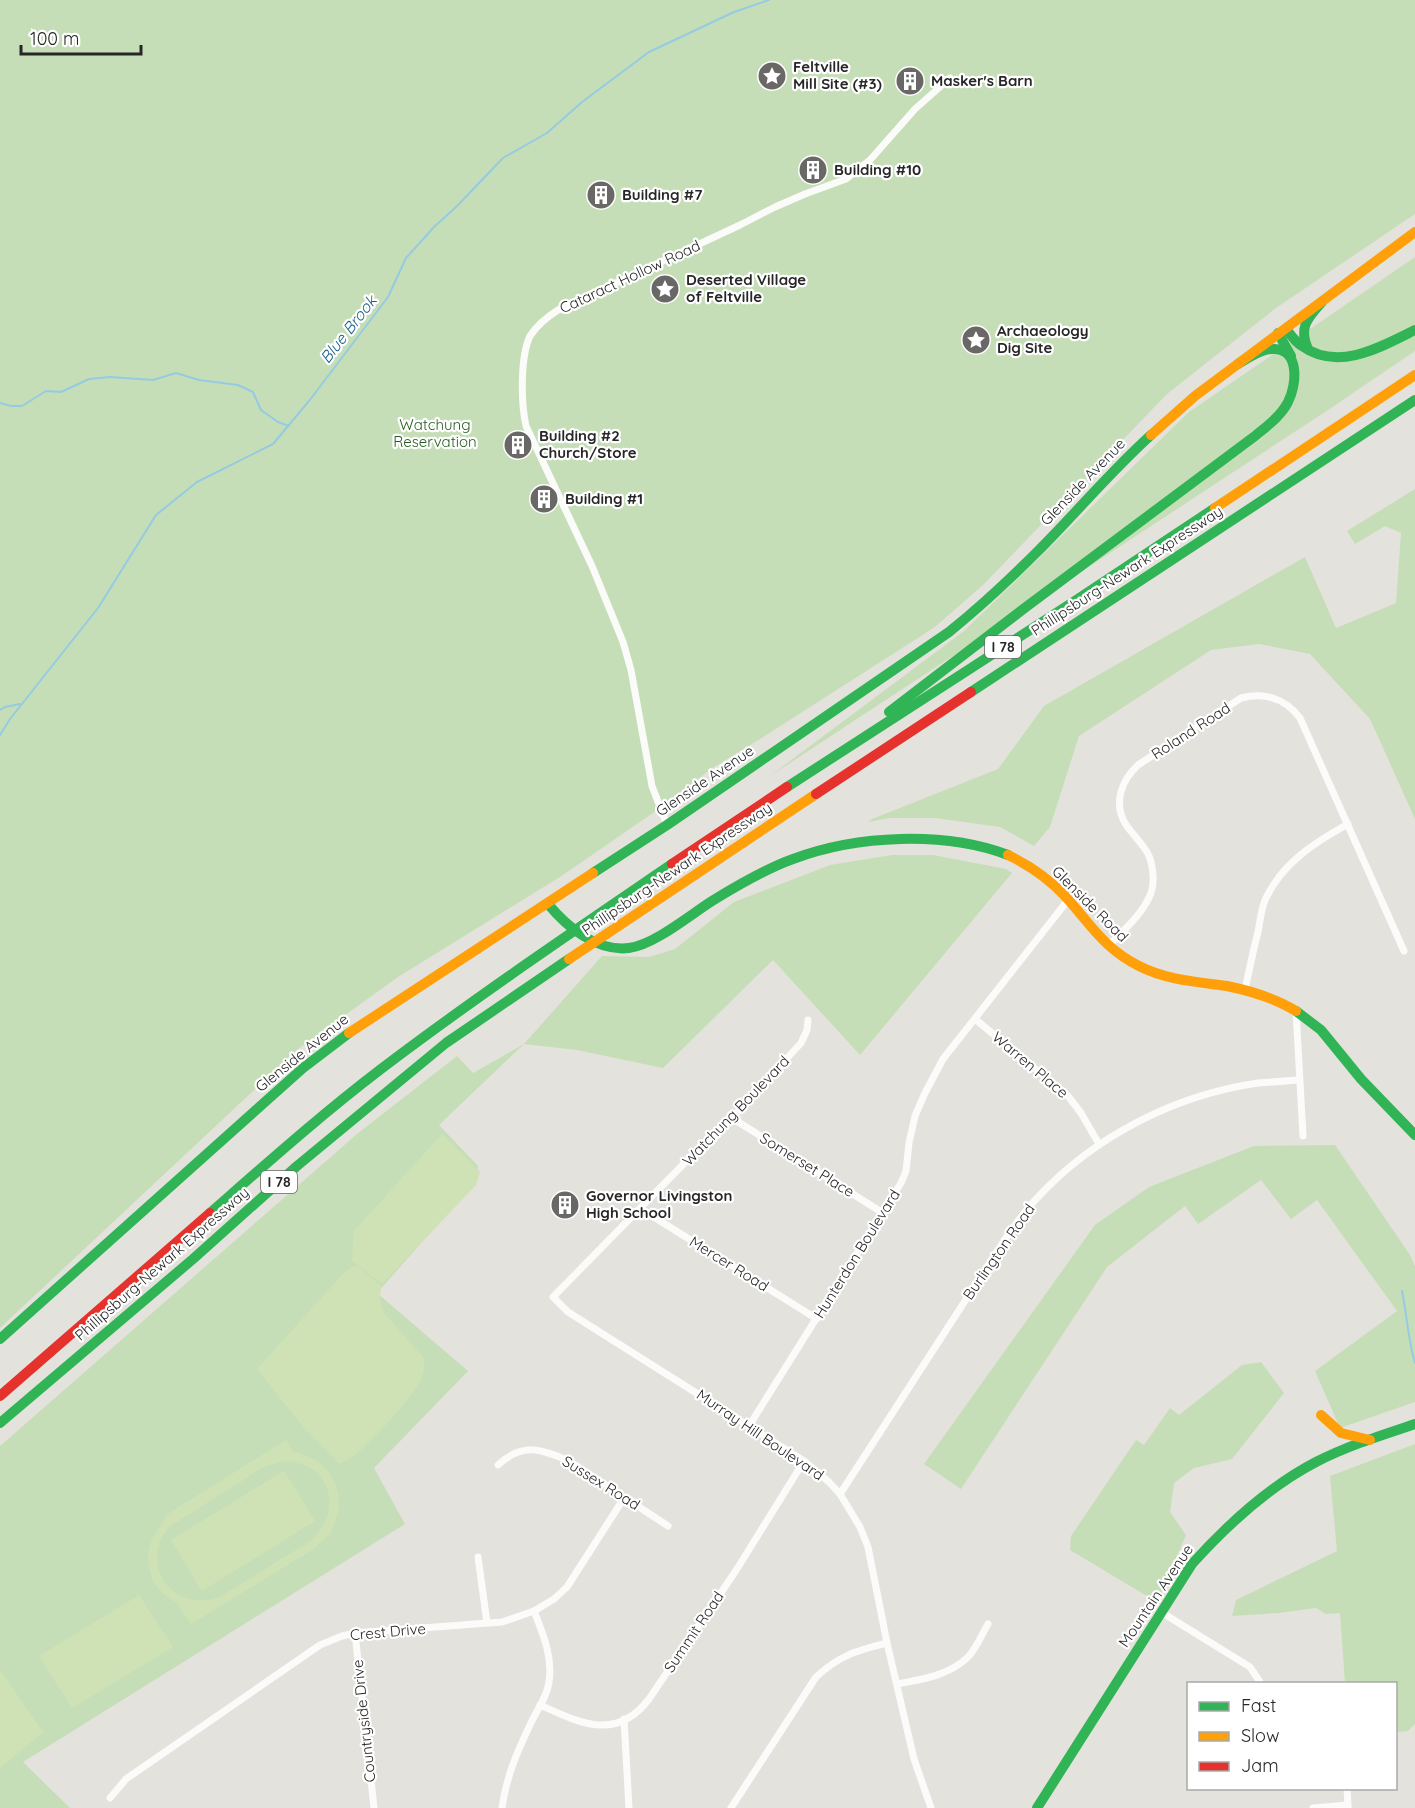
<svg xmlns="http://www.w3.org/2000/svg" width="1415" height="1808" viewBox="0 0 1415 1808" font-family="Quicksand,sans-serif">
<rect width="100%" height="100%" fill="#e4e2dc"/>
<g fill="#c6deb7">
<polygon points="0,0 1415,0 1415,214 1276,308 1167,394 983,585 935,627 760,739 711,769 650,815 560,877 398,977 298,1049 0,1328"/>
<polygon points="1415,257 1415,351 1328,410 770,776 964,631 1189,412"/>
<polygon points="1415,489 1415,819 1370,719 1310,654 1259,644 1211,650 1079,736 1050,827 1034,846 1000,827 935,818 889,818 868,822 872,819 998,769 1044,706 1305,557 1336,628 1396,603 1401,533 1385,526 1355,544 1347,531"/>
<polygon points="892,855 933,855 1006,869 1012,873 860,1055 773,960 663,1068 577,1050 524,1044 439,1125 478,1166 475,1182 377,1293 468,1371 374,1468 405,1524 23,1762 70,1808 0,1808 0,1446 357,1134 457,1056 473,1073 524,1044 602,956 649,957 675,949 734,902 830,865"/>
<polygon points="1335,1145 1410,1255 1415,1266 1415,1402 1340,1428 1315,1371 1397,1311 1317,1200 1291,1219 1261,1180 1198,1224 1185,1206 1107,1267 961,1489 924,1464 1095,1225 1149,1187 1254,1146"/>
<polygon points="1261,1362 1284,1393 1232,1459 1194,1468 1174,1483 1170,1512 1186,1535 1157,1602 1070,1550 1071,1536 1136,1440 1144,1445 1170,1408 1179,1415 1242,1365"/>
<polygon points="1415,1444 1415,1724 1408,1731 1396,1732 1396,1684 1345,1683 1340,1613 1326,1614 1316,1608 1279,1613 1232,1616 1236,1600 1337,1551 1330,1476"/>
</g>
<g fill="#cfe2b5" fill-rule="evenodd">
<polygon points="442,1134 480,1172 476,1185 382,1284 352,1261 354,1231"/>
<path d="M 357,1266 L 381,1285 L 380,1299 L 383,1312 L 424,1358 C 425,1367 423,1377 418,1385 C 408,1401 357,1462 339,1463 L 305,1429 L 257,1369 L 342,1275 L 352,1267 Z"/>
<path d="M 286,1440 L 293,1451 L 310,1457 L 321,1464 L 330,1474 L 335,1483 L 338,1495 L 339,1511 L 330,1534 L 312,1550 L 191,1624 L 177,1603 L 162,1593 L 154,1583 L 149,1567 L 148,1553 L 152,1539 L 168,1514 ZM 284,1461 C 332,1462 345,1512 309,1542 L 220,1597 C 173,1614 137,1565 169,1527 L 265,1466 Z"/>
<polygon points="284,1471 315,1521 202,1591 171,1540"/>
<polygon points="139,1595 173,1647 72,1708 39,1656"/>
<polygon points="0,1670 43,1732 0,1768"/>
</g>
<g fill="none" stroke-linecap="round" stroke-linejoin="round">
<g stroke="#95cbe2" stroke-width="2">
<polyline points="0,403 11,406 22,406 46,391 61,392 89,379 110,377 153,380 176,373 199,380 238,385 253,392 261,410 278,422 289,426"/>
<polyline points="0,710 5,707 20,704"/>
<polyline points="0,735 10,719 98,608 156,515 197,482 273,444 309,401 388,297 406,258 434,227 457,206 503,158 547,133 582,102 649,52 734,12 769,0"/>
<path d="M 1402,1291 C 1407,1315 1408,1340 1415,1363"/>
</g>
<g stroke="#fbfbfa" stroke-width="7">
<path d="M 667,825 L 652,786 L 631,670 L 623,642 L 592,566 L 526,426 C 521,404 520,357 530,336 C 537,325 547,317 558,310 L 740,225 L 775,207 L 805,194 L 846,179 L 870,160 L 915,109 L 950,78"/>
<path d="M 1108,946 C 1124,930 1143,914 1151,893 C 1155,882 1153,862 1147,852 C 1141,842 1131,833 1125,823 C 1113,802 1122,780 1138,765 L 1241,698 C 1264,692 1285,698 1300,718 L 1404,951"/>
<path d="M 1245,990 C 1249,971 1253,951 1258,932 C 1260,922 1261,910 1265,900 C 1282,863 1314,843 1348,824"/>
<polyline points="1296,1011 1303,1136"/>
<polyline points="975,1019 1068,1096 1081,1113 1099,1144"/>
<polyline points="808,1020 807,1030 801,1043 732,1118 711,1136 553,1297 568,1312 804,1461 829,1482 840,1494 860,1527 868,1547 887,1643 914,1759 931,1808"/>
<polyline points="732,1118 883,1213"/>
<polyline points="641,1209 817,1319"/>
<polyline points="749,1426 901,1183 906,1171 909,1143 915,1116 925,1093 943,1059 1068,900"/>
<path d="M 498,1465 C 523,1442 541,1449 569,1461 L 668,1526"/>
<path d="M 840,1494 L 1009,1233 C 1018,1221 1027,1208 1038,1197 C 1095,1136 1175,1095 1258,1083 C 1272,1082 1286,1081 1299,1080"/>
<polyline points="478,1557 487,1623"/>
<polyline points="1161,1612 1250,1667 1260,1682"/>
<polyline points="355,1633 374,1808"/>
<path d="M 897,1684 C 923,1679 948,1676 968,1657 C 976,1649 982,1634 988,1624"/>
<path d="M 540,1705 C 580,1723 616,1742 649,1699 L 737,1569 L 804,1461"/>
<polyline points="624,1719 629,1808"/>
<polyline points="1347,1788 1348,1808"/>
<polyline points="110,1798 126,1779 320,1645 342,1636 355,1633 502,1622 534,1611 554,1599 567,1587 624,1498"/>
<path d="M 502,1808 C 506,1778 517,1752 530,1725 C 536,1711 547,1698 549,1682 C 553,1657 543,1634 534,1611"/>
<path d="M 731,1808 L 816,1677 C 840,1655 856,1651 887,1643"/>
<polyline points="1313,1808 1348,1805"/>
</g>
<g stroke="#30b455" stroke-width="10">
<path d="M 1286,329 C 1291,335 1295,342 1302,346 C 1338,372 1381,347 1415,330"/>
<polyline points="1278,333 1291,356"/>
<path d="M 1308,349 C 1298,327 1308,318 1322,302"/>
<polyline points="971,692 1415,400"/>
<path d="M 889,712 L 1026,607 L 1255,436 C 1267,426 1281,416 1288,402 C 1297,385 1300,348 1273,349 C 1261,349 1248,358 1238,364"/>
<polyline points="787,787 1078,599 1215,508"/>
<path d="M 593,873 L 667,825 L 949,632 C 980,607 1010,579 1038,551 C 1076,513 1111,471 1151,435"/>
<path d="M 548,904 C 567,927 597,952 629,948 C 654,945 690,915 712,901 C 738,885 765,869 793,859 C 857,835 944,831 1008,855"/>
<polyline points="1296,1011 1321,1030 1361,1079 1415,1135"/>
<path d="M 210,1213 C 266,1164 322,1114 381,1069 C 476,997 574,931 672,864"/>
<polyline points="0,1339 303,1068 349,1033"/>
<polyline points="0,1423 193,1259 297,1166 446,1043 569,959"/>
<path d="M 1037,1808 L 1192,1564 C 1228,1524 1268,1487 1316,1462 C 1347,1446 1382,1435 1415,1424"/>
</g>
<g stroke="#ff9f0a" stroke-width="10">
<polyline points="1151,435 1195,396 1415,232"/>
<polyline points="1215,508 1415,375"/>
<path d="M 1008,855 C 1029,865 1048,878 1064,895 C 1090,923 1103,948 1139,966 C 1166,980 1198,982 1227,986 C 1251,991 1275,998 1296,1011"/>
<polyline points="569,959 816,794"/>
<polyline points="349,1033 593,873"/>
<polyline points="1321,1415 1341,1433 1370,1440"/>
</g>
<g stroke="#e5322d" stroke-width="10">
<polyline points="816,794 971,692"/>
<polyline points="672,864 787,787"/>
<polyline points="0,1396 210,1213"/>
</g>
</g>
<defs>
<g id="sight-disc" transform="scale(1.5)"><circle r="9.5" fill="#696866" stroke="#fff"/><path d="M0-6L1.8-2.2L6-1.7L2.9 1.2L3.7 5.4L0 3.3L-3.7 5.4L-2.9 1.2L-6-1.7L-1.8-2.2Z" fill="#fff"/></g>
<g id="building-disc" transform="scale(1.5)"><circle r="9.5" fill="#696866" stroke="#fff"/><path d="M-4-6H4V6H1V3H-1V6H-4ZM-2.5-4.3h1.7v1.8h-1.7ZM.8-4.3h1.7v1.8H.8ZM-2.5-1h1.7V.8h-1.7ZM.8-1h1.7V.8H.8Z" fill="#fff"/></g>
</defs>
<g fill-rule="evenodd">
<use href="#sight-disc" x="772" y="76"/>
<use href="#building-disc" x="910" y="81"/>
<use href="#building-disc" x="813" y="170"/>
<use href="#building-disc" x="601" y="195"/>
<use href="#sight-disc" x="665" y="289"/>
<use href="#sight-disc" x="976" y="340"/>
<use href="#building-disc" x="518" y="445"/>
<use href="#building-disc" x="544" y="499"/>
<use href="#building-disc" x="565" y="1205"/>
</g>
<g text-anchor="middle" stroke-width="4.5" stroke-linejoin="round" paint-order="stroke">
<g fill="#fff" stroke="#686868" stroke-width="1.5">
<rect x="985" y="636" width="36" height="22" rx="4.5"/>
<rect x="261" y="1171" width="36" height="22" rx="4.5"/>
</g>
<g font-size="14" font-weight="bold" fill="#272727">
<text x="1003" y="652">I 78</text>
<text x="279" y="1187">I 78</text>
</g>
<g font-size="15" font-weight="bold" fill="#272727" stroke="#fff" text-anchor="start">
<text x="793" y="72">Feltville<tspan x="793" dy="17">Mill Site (#3)</tspan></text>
<text x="931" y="86">Masker's Barn</text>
<text x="834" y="175">Building #10</text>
<text x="622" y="200">Building #7</text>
<text x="686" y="285">Deserted Village<tspan x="686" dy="17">of Feltville</tspan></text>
<text x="997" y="336">Archaeology<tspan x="997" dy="17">Dig Site</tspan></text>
<text x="539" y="441">Building #2<tspan x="539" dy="17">Church/Store</tspan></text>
<text x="565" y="504">Building #1</text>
<text x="586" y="1201">Governor Livingston<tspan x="586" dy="17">High School</tspan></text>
</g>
<g font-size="15" fill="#272727" stroke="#fff">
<text transform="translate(630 277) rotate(-25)" y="5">Cataract Hollow Road</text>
<text transform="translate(1083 482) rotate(-46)" y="5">Glenside Avenue</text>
<text transform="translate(1127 571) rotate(-33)" y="5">Phillipsburg-Newark Expressway</text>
<text transform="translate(1191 731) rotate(-33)" y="5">Roland Road</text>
<text transform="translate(705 781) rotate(-34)" y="5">Glenside Avenue</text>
<text transform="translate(677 869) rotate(-34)" y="5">Phillipsburg-Newark Expressway</text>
<text transform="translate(1090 904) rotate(45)" y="5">Glenside Road</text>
<text transform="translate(302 1053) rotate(-39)" y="5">Glenside Avenue</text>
<text transform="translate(1030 1065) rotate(40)" y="5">Warren Place</text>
<text transform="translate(736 1111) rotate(-46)" y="5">Watchung Boulevard</text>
<text transform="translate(807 1165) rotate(32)" y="5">Somerset Place</text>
<text transform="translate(999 1252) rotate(-55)" y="5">Burlington Road</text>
<text transform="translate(857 1254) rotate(-58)" y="5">Hunterdon Boulevard</text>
<text transform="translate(162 1264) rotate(-41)" y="5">Phillipsburg-Newark Expressway</text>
<text transform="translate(729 1264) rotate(32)" y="5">Mercer Road</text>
<text transform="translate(760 1435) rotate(34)" y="5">Murray Hill Boulevard</text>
<text transform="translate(601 1483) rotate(32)" y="5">Sussex Road</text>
<text transform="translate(1156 1596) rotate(-56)" y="5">Mountain Avenue</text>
<text transform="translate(388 1632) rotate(-5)" y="5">Crest Drive</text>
<text transform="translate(694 1632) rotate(-56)" y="5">Summit Road</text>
<text transform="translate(364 1721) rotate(-96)" y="5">Countryside Drive</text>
</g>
<g font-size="15" fill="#285c1e" stroke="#fff">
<text x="435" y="430">Watchung<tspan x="435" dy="17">Reservation</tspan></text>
</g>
<g font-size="16" font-style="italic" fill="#175e8a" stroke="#fff">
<text transform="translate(348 329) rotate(-52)" y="6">Blue Brook</text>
</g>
</g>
<rect x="1187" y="1682" width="210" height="108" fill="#ffffff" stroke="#a9a9a9" stroke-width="1.5"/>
<rect x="1199" y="1702" width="30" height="9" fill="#30b455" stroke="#a9a9a9" stroke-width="1.5"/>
<text x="1241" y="1712" font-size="18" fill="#272727">Fast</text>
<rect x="1199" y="1732" width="30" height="9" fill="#ff9f0a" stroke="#a9a9a9" stroke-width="1.5"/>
<text x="1241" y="1742" font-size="18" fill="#272727">Slow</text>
<rect x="1199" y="1762" width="30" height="9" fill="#e5322d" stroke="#a9a9a9" stroke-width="1.5"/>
<text x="1241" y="1772" font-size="18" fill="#272727">Jam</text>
<path d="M21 45v9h120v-9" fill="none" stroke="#272727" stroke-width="3"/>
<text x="30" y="45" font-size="18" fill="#272727" stroke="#ffffff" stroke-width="4.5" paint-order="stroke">100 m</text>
</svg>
